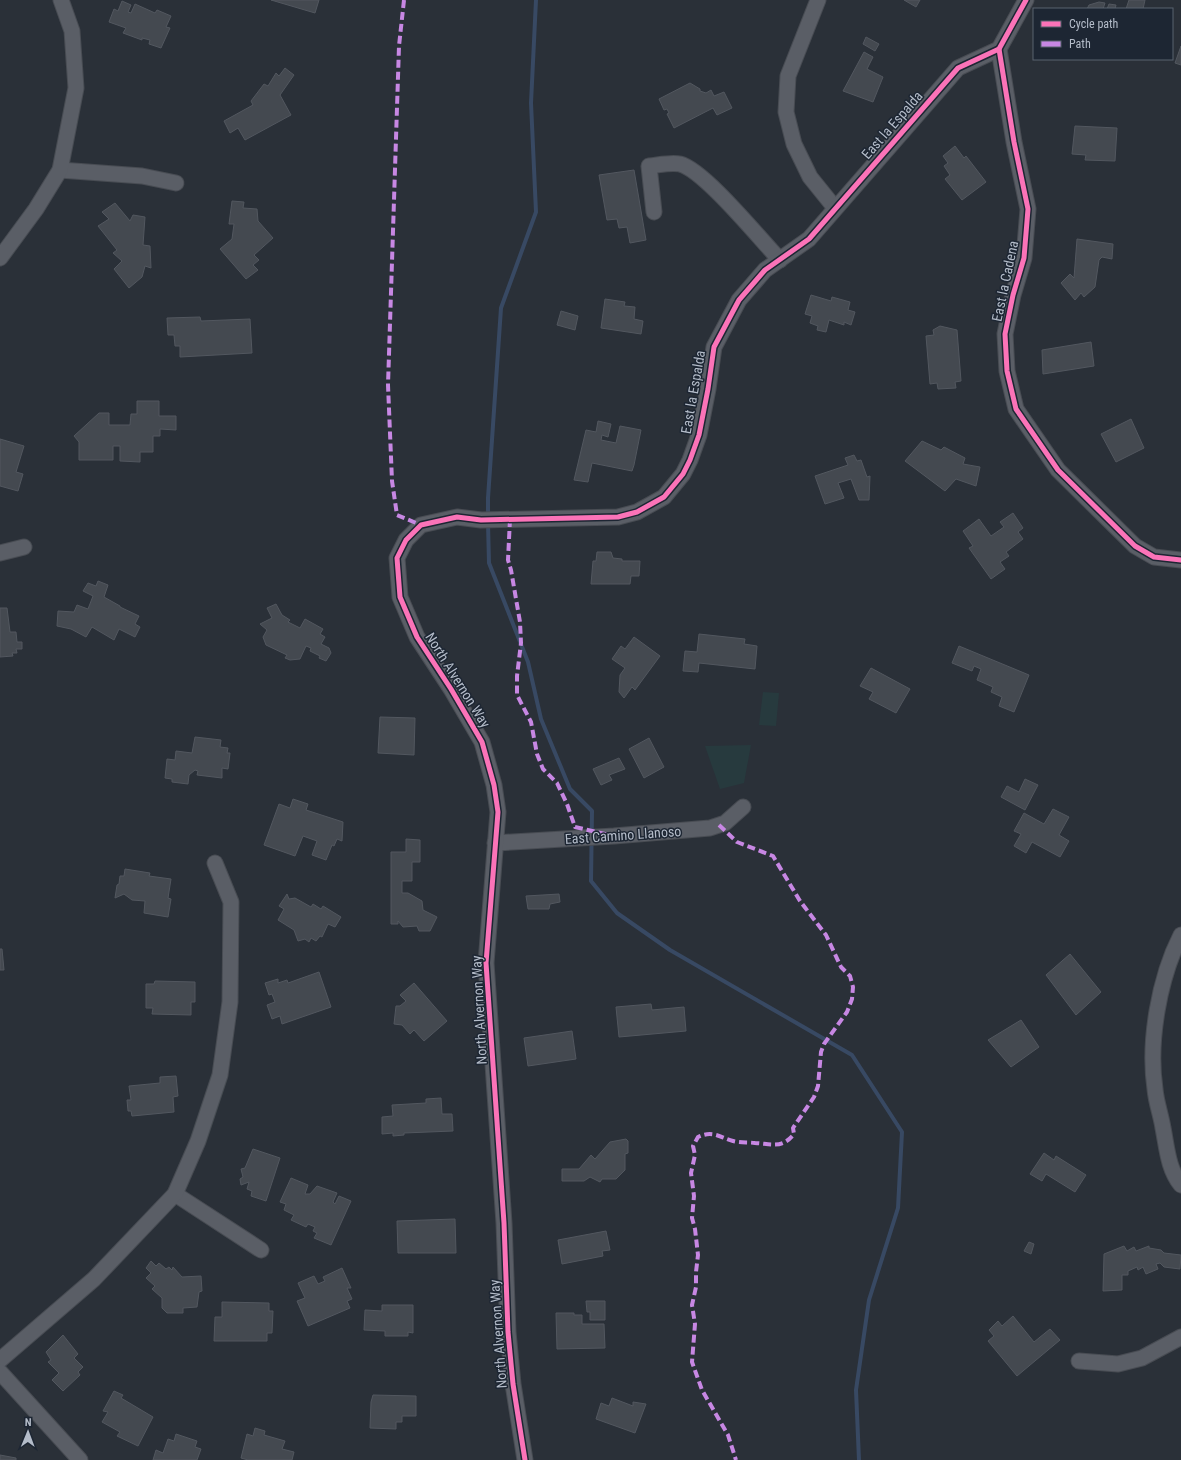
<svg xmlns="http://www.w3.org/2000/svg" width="1181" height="1460" viewBox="0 0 1181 1460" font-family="'Roboto Condensed',sans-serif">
<rect width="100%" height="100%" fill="#2a3038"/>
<g fill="#273a3e">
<polygon points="763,692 779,693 776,726 759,725"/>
<polygon points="751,745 744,783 720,789 705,746"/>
</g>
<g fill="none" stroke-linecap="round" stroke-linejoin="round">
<g stroke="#384963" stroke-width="4">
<polyline points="488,517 488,498 501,308 536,212 531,103 536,0"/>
<polyline points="488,523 489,563 528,662 541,719 570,789 592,811 591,881 617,913 670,950 852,1055 902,1132 898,1208 869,1300 856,1390 859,1460"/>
</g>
</g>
<g fill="#444950" stroke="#52575f">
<polygon points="271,0 319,0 315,13"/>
<polygon points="904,0 920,0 916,7"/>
<polygon points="1129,0 1145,0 1143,9 1126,9"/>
<polygon points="122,1 131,5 128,12 131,13 135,4 155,13 157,10 171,16 166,27 170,28 161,48 149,44 150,40 142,38 142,40 123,33 126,28 109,22 114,9 118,11"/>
<polygon points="1099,2 1105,3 1103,9 1087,9 1089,5"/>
<polygon points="1109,4 1116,5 1115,9 1107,9"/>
<polygon points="866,37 879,44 875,51 863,44"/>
<polygon points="1181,46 1181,65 1175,63"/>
<polygon points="864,52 873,57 867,69 883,77 873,102 843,91"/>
<polygon points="285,68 294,75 280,95 291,115 245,140 238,128 230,133 224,121 253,105 251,101 264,84 268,86 276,73 279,76"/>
<polygon points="690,83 700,89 700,91 706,93 711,90 714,96 724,92 732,108 717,115 713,108 674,128 667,114 669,113 667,109 664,110 659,99"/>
<polygon points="1075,126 1117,128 1115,161 1085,160 1086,155 1072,154"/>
<polygon points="955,146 964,158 966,156 986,182 962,200 945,179 950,175 944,166 948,163 943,156"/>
<polygon points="634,170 646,240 630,243 627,227 619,228 617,219 607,220 599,175"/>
<polygon points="232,201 244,202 243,208 257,209 258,221 273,238 254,255 259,260 253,265 258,270 246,279 220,249 232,239 234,224 229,224"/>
<polygon points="115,203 130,221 133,215 145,217 143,245 150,246 151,268 145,266 142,277 129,288 114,269 122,261 113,253 117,250 98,226 109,219 102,212"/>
<polygon points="1077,239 1113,244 1112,259 1102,257 1099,260 1095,287 1084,297 1081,293 1075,300 1061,283 1070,274 1074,278"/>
<polygon points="811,295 831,301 832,297 850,302 848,310 855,312 851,325 844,322 844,325 829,320 826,332 817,330 818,326 810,323 812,316 805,314"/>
<polygon points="605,299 625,302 624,306 635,307 634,319 643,321 641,334 601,328"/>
<polygon points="561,311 578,316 575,330 557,325"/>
<polygon points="200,317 201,321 250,319 252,353 180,357 180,346 175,346 174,335 168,335 167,318"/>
<polygon points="940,326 957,330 961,381 955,382 956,388 938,389 937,383 930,384 926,336 934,335 933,330"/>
<polygon points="1091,342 1094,366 1043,374 1042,350"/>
<polygon points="137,401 159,401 159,416 176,416 176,430 160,429 160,436 153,436 153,452 140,452 140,462 120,461 120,446 113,446 113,460 79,460 79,442 74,436 99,413 109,413 109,425 130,425 131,414 137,414"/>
<polygon points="1131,419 1144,448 1116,462 1101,434"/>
<polygon points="598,421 611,424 608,437 602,435 601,440 616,443 620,426 641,430 634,465 632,471 592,463 588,482 574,480 586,430 596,432"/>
<polygon points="0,439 24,446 16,472 23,474 18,491 0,486"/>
<polygon points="922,441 941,450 944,447 965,458 963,464 980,467 976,486 956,479 945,491 905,461"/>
<polygon points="854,455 857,461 861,460 867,477 870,476 869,500 859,500 851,479 838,483 844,498 825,504 815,476 848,465 845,458"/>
<polygon points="1013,513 1023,528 1018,532 1023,539 1006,552 1009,556 1000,562 1005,569 991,579 969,548 973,546 963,531 979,519 991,536 1004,527 1000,522"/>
<polygon points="597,552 611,552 613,558 622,559 622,561 640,561 639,576 631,576 630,584 591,584 593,561 596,561"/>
<polygon points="98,581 108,585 104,597 120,606 120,607 139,616 135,624 140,627 135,637 119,629 114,640 92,627 86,637 71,629 57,626 58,611 74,612 77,605 88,609 93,596 83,591 88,583 96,586"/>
<polygon points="276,604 282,615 290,620 288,622 300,628 305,619 323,629 320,634 325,637 321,644 329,648 331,653 326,661 319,658 320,656 310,651 311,648 306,646 300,659 290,660 285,658 287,655 266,645 263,637 267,630 260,624 272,618 267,608"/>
<polygon points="0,608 7,608 10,632 16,632 17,642 22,642 22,649 16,649 17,653 12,653 13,656 0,657"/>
<polygon points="699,634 745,639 744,644 757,646 755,669 699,663 698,672 683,671 685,651 697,652"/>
<polygon points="634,637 660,656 635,690 632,687 624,698 619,692 620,675 625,668 612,659 621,646 625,649"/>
<polygon points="959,646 1029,675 1014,712 999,706 1002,697 991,692 993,687 977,680 981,669 974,666 972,671 952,663"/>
<polygon points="871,668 910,689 896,713 869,699 873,692 860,686"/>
<polygon points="380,717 415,718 414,755 378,753"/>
<polygon points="195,737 221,740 220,747 228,748 227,753 230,753 228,769 222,768 222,778 197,775 198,771 195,770 189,775 188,784 172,782 172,779 165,778 167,759 175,760 176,751 192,753"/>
<polygon points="649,738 664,767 644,778 629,749"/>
<polygon points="619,758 625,769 609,775 612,780 601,785 593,769"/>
<polygon points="1025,779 1038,785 1025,810 1001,797 1007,786 1019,792"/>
<polygon points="293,799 308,804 306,810 343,822 342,841 337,839 334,846 332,845 326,860 312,855 317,841 303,836 295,856 264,845 279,804 290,808"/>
<polygon points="1053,809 1069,817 1059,835 1069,841 1060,857 1032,842 1026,853 1014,846 1021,834 1014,831 1024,813 1044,824"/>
<polygon points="406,839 420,840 420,862 412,862 412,881 402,881 402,893 408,893 422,901 423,910 437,917 430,931 419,931 417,926 403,927 398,921 398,924 391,924 391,852 406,852"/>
<polygon points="125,869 150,873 149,876 171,879 168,898 171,899 168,917 144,913 145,901 132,900 124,894 115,898 117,885 119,884 120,876 124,876"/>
<polygon points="287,894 289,899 295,898 311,907 313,904 321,909 323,906 341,917 335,927 328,924 322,937 320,936 316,941 311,938 309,942 305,939 298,941 294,930 278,920 284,909 279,906"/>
<polygon points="559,894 560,902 550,904 549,909 528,909 526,896"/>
<polygon points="0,949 2,949 4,970 0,970"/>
<polygon points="1070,954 1101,992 1076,1015 1046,975"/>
<polygon points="319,972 331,1007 282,1024 280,1016 272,1019 267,1005 275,1002 272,994 269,995 265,983 278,979 278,983 287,980 288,983"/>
<polygon points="155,981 195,982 195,1002 191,1002 191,1015 152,1014 153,1008 146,1008 146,984 154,984"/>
<polygon points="414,983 447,1021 424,1041 414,1030 410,1034 402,1025 394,1024 396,1006 400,1006 406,1001 400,995"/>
<polygon points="651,1004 652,1010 684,1007 686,1031 619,1037 616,1007"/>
<polygon points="1021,1020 1039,1047 1011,1067 988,1040"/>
<polygon points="572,1031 576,1059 528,1066 524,1038"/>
<polygon points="176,1076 178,1096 173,1097 174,1112 132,1116 131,1111 128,1111 127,1100 131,1100 129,1086 160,1083 160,1077"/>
<polygon points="441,1098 442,1114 452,1114 453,1131 404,1133 404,1135 393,1136 393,1133 382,1134 382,1117 393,1116 392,1105 426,1103 426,1099"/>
<polygon points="626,1139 628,1141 628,1153 625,1154 625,1170 616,1179 602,1179 600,1182 590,1177 584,1181 562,1181 562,1169 579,1169 591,1155 595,1159 610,1142"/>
<polygon points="253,1149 280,1158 266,1201 251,1196 252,1191 247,1189 249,1182 241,1185 240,1179 243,1177 241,1169 245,1168"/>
<polygon points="1044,1153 1054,1160 1056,1156 1086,1175 1075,1192 1046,1174 1042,1181 1030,1174"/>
<polygon points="291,1178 308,1185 305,1194 310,1194 317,1186 337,1193 333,1202 335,1204 339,1196 351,1201 331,1245 314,1238 317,1233 313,1231 315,1227 308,1224 306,1227 291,1220 294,1215 284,1210 286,1204 280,1202"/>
<polygon points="455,1219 456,1253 398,1253 397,1221"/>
<polygon points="606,1231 610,1250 602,1251 603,1256 562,1264 558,1240"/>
<polygon points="1029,1242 1034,1244 1031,1254 1024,1251"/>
<polygon points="1124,1246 1127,1251 1134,1247 1136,1251 1149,1246 1149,1248 1161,1250 1164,1253 1181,1255 1180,1269 1164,1267 1160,1263 1156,1264 1158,1269 1146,1274 1143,1267 1138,1270 1137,1267 1128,1271 1128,1275 1122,1275 1122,1290 1103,1291 1104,1254"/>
<polygon points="151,1261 156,1266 159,1263 166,1269 169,1267 172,1270 173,1267 182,1277 201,1276 202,1291 199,1292 197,1307 183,1308 183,1313 167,1313 162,1308 162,1298 152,1289 155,1286 146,1278 151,1273 146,1268"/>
<polygon points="342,1268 351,1288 347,1288 352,1299 347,1301 350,1308 308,1326 297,1301 305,1298 298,1283 314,1276 318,1284 325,1281 323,1277"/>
<polygon points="586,1301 605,1301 605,1320 590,1320 590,1312 587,1312"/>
<polygon points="222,1302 269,1303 269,1311 273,1311 272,1333 267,1333 267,1341 214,1341 215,1317 222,1317"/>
<polygon points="382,1305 413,1305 413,1333 408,1332 408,1336 385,1336 385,1331 364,1330 365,1310 382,1311"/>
<polygon points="556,1313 574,1313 574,1315 582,1315 582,1324 604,1324 605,1348 557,1349"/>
<polygon points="1013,1316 1034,1342 1050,1329 1060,1340 1017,1376 988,1341 994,1336 989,1330 998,1321 1002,1326"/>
<polygon points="63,1335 78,1354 74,1358 83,1367 78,1372 80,1375 63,1391 52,1380 59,1373 48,1362 51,1360 46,1352"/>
<polygon points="114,1391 123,1395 121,1398 153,1417 138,1446 117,1436 120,1432 102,1422 108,1412 103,1411"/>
<polygon points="373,1395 416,1396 416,1416 402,1416 402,1422 396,1422 396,1429 370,1428 371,1402"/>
<polygon points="612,1398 633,1406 633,1402 646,1404 635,1433 596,1419 601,1403 609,1406"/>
<polygon points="255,1428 265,1431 264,1435 285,1441 282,1449 294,1452 292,1460 248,1460 241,1458 247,1434 253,1436"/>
<polygon points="176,1434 197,1441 195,1447 201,1449 197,1460 153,1460 156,1450 163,1453 168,1439 174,1441"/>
<polygon points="0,1455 16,1458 16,1460 0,1460"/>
</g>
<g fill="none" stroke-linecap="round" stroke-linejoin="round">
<g stroke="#484c53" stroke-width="17">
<g id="minor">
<polyline points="818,0 788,76 786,112 794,144 810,177 835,208"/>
<polyline points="999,49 1014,142 1028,209 1024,258 1013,295 1005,334 1007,371 1016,409 1058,470 1135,546 1154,557 1181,560"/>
<polyline points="60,170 142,176 176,183"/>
<path d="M 654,212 L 649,166 C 659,165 671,162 680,164 C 704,170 760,239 780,260"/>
<polyline points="0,258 36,209 60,170 76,88 72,31 61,0"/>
<polyline points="0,553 24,547"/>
<polyline points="495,843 614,836 710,828 725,823 743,807"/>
<path d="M 1181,935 C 1159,978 1148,1042 1155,1089 C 1156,1102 1161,1115 1163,1128 C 1167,1148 1168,1169 1181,1185"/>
<polyline points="175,1194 261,1250"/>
<polyline points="0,1360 94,1279 175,1194 198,1141 220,1075 230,1002 231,902 215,863"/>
<polyline points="1079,1361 1118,1364 1142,1358 1181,1337"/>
<polyline points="0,1372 80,1460"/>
<polyline points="525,1460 513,1384 508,1332 504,1223 486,963 498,812 494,785 482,742 451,689 417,637 400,597 397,558 406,540 421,525 457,517 481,520 618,517 637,512 664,497 683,474 690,460 699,435 708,389 714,347 739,300 765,270 809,239 958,68 999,49 1026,0"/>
</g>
</g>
<use href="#minor" stroke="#5a5e66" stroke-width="15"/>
<g stroke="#c787e3" stroke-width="4" stroke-dasharray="8 4" stroke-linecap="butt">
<polyline points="404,0 399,46 388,385 392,481 397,515 421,525"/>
<polyline points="510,519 508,560 511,570 520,622 521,643 517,676 517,695 531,722 537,754 543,769 557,783 567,804 575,827 614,836"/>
<path d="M 719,825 L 737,842 L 773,856 L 800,901 L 826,935 L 841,967 L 850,976 L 853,987 L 852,999 L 847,1012 L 824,1044 L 821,1052 L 818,1086 L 814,1097 L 793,1128 L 794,1134 C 782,1149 772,1144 755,1143 C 748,1142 740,1143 733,1141 C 719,1137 713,1130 698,1137 L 693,1146 L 695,1155 L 691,1173 L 694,1196 L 692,1218 L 695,1229 L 698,1255 L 696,1272 L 696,1287 L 692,1305 L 695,1324 L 692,1362 L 702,1390 L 728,1435 L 736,1460"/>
</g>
<g stroke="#1d2633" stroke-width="8">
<g id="cycleway">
<polyline points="999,49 1014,142 1028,209 1024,258 1013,295 1005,334 1007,371 1016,409 1058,470 1135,546 1154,557 1181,560"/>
<polyline points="525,1460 513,1384 508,1332 504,1223 486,963 498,812 494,785 482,742 451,689 417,637 400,597 397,558 406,540 421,525 457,517 481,520 618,517 637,512 664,497 683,474 690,460 699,435 708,389 714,347 739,300 765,270 809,239 958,68 999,49 1026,0"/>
</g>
</g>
<use href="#cycleway" stroke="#fb73b8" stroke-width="5"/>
</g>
<g text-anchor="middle" stroke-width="3" stroke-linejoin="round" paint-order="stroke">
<g font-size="14" fill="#b4bcc9" stroke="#1d2633">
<text transform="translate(892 125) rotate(-49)" y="5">East la Espalda</text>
<text transform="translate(1005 281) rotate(-78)" y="5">East la Cadena</text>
<text transform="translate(693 392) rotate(-80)" y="5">East la Espalda</text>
<text transform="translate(458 680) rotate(58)" y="5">North Alvernon Way</text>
<text transform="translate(623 835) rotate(-4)" y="5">East Camino Llanoso</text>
<text transform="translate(479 1010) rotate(-93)" y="5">North Alvernon Way</text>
<text transform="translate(498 1334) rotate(-94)" y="5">North Alvernon Way</text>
</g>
</g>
<rect x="1033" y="8" width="140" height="52" fill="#1d2633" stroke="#59626f"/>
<rect x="1041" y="21" width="20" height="6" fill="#fb73b8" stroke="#59626f"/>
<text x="1069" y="28" font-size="12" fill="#b4bcc9">Cycle path</text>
<rect x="1041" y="41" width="20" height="6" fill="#c787e3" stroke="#59626f"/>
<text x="1069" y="48" font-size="12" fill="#b4bcc9">Path</text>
<g transform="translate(28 1432) rotate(1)" stroke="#1d2633" stroke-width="3" paint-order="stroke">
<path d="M0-3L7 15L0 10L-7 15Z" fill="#b4bcc9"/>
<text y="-6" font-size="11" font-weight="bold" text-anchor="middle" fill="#b4bcc9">N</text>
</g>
</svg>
